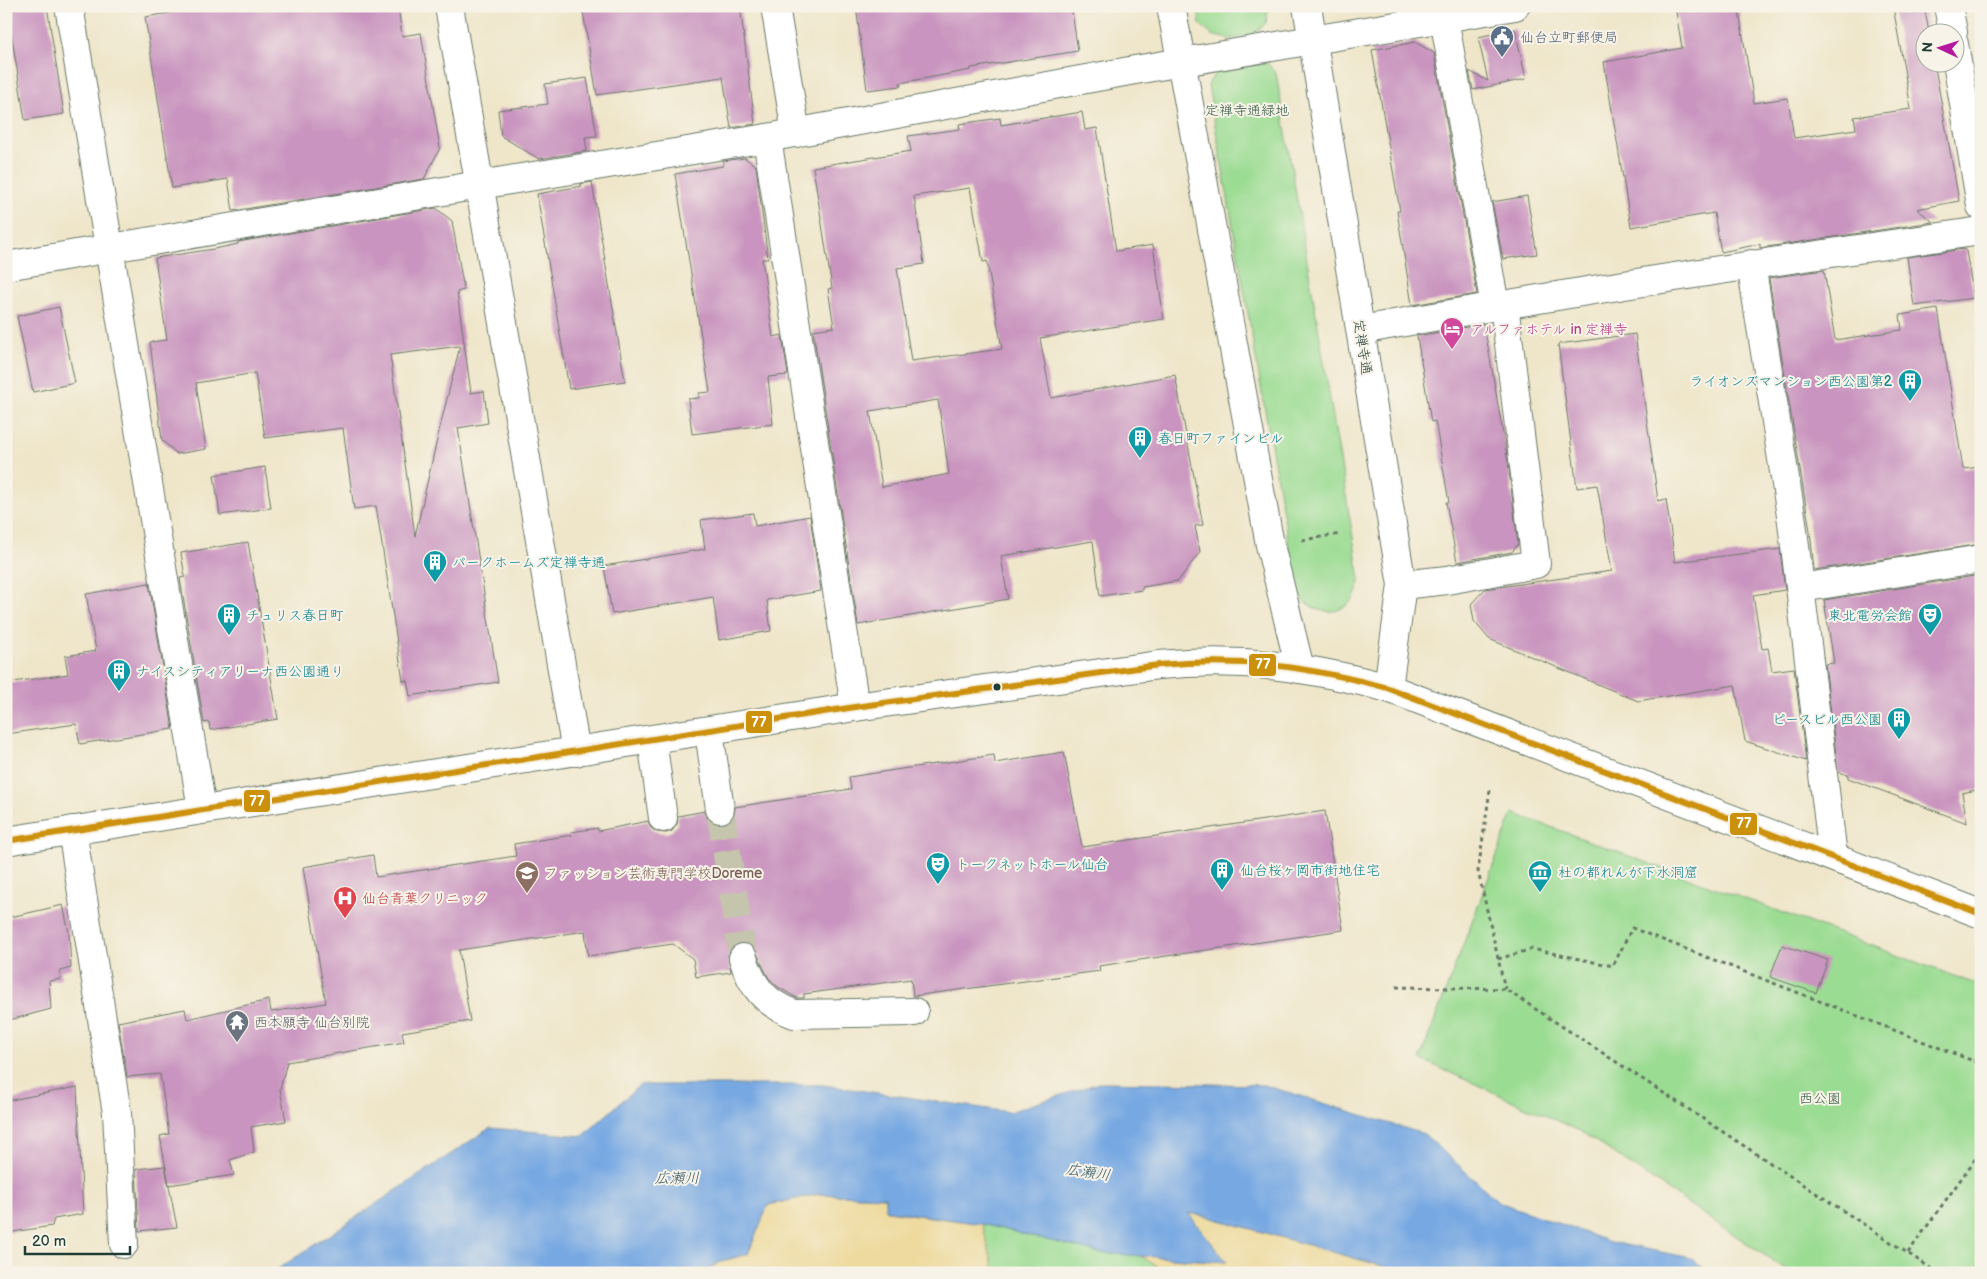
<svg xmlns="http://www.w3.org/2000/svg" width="1987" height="1279" viewBox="0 0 1987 1279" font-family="'Balsamiq Sans','Klee One',sans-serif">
<rect width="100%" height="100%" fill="#f7f3e8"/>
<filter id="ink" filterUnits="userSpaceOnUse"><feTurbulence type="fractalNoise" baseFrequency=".02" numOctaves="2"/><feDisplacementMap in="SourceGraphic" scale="10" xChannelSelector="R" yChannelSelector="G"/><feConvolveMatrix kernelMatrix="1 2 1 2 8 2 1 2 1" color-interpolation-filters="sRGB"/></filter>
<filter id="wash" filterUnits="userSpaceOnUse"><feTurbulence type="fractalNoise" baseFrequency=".0096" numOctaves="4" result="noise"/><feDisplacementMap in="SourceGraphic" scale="20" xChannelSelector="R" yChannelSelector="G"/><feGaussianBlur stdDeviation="1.12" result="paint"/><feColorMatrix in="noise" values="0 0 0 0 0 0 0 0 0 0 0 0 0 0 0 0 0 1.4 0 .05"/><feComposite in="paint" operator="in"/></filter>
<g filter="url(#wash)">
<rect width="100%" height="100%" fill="#efe6ca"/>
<g fill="#9bdc93" stroke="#5d8c64">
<polygon points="1198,6 1269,6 1266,23 1252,36 1229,39 1211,35 1200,24"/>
<path d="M 1256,61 L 1267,63 L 1276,73 L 1360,580 C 1358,586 1357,594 1353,599 C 1336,620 1311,612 1297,593 L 1208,85 C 1219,62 1233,64 1256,61 Z"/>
<polygon points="1513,813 1981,986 1981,1273 1791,1273 1582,1132 1420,1059"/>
<polygon points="982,1224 1100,1253 1139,1255 1168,1273 995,1273"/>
</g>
<g fill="#eeda9e" stroke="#868c69">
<polygon points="819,1194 885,1197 886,1211 982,1224 995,1273 702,1273 722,1261 748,1254 768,1205"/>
<polygon points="1187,1213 1209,1217 1407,1273 1168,1273 1139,1255 1226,1262"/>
</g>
<polygon fill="#77a8e2" stroke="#4b728b" points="1102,1082 1264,1085 1424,1134 1499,1202 1610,1242 1691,1258 1710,1273 1407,1273 1209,1217 1188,1213 1227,1262 1100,1253 982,1224 885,1210 885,1197 819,1194 768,1205 748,1254 722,1261 702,1273 272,1273 490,1128 583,1136 640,1085 823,1085 1009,1112"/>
<g id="blocks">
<g fill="#c994bf" fill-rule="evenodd">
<polygon points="7,6 47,6 64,114 25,120"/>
<polygon points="212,6 398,6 402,36 421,33 440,148 424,179 233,211 228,179 172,188 145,17"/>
<polygon points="582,6 740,6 755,124 731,128 723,77 597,95"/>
<polygon points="856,6 1071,6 1078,51 971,68 971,70 900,83 901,86 867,90"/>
<polygon points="1675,6 1738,6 1754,103 1788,98 1794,138 1856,129 1854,117 1911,109 1893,6 1924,6 1929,32 1924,32 1924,62 1934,62 1959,201 1917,209 1933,222 1760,248 1760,244 1721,252 1714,213 1631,227 1604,62 1682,48"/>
<polygon points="1515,29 1526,79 1473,90 1469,71 1488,81 1478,37"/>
<polygon points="1415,42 1434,53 1477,294 1412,305 1397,211 1400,211 1372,50"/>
<polygon points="587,78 597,136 585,137 587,151 539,159 501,136 498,110 548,104 545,84"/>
<path d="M 1082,112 L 1085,130 L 1097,128 L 1116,251 L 1153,245 L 1164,319 L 1040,338 L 1051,398 L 1175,375 L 1203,525 L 1195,526 L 1200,552 L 1178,581 L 1142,587 L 1142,590 L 1100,596 L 1093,541 L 1001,556 L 1008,599 L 858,625 L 813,330 L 834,327 L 828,289 L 832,288 L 813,167 L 911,151 L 908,136 L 960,129 L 959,124 L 1000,118 L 1001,125 ZM 970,188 L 983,262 L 987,261 L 1002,349 L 911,361 L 897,268 L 924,264 L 914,196 ZM 938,400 L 949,474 L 882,487 L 870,411 Z"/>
<polygon points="745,158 756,166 768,259 762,259 773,337 782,335 788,375 768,377 773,424 692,434 688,399 699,398 699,393 710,392 675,174 723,166 723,161"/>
<polygon points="592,182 625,381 569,389 537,194 582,186 580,184"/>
<polygon points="1527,196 1537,254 1503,259 1492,202"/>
<path d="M 436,208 L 452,221 L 464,290 L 457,292 L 471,393 L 484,391 L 488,423 L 458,428 L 498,682 L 410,696 L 407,680 L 403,681 L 376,506 L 354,509 L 343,428 L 265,438 L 255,373 L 196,383 L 206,449 L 177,454 L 162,440 L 150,342 L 167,340 L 155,258 L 214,249 L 238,244 L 238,242 ZM 460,346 L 439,431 L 415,536 L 390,355 Z"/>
<polygon points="1964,249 1966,251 1974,298 1914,306 1907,257"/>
<polygon points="1824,270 1835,340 1902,330 1900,315 1938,309 1963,469 1981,467 1981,544 1814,570 1810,531 1769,278"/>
<polygon points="59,307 75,383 33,392 17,316"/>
<polygon points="1484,324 1508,462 1518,544 1512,552 1457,562 1446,502 1449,502 1435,421 1431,422 1417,336"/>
<polygon points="1635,334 1658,501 1666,499 1675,562 1780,549 1785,590 1753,595 1762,649 1768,648 1772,671 1794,668 1806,761 1745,741 1735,685 1638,701 1489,639 1474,621 1471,604 1485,589 1612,571 1597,485 1577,488 1558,344"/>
<polygon points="265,467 271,508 220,515 214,475"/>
<polygon points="753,513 755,526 810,516 821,591 767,600 771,631 719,640 713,597 612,614 604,566 705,549 701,520"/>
<polygon points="248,542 278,719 210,730 209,722 204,723 180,578 185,577 181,553"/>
<polygon points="1981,575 1981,789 1962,793 1967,823 1848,778 1848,775 1838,772 1825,664 1834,663 1824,600"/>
<polygon points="149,583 173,729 80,744 76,724 6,734 6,683 68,674 65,656 96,651 86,594"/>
<polygon points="1064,752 1082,847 1325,811 1343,930 1099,966 1100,971 913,996 911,979 804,994 804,998 797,998 778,987 768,977 754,947 745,943 737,943 731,948 728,955 731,972 696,977 693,959 673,944 588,956 585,931 459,950 470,1021 402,1032 404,1042 287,1062 280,1089 286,1121 251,1127 254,1152 230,1160 234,1175 169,1185 160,1136 169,1134 160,1074 127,1077 118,1022 185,1009 187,1019 269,1000 271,1012 326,1003 303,867 373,855 376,877 516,856 514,844 572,835 571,832 598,828 598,831 648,821 651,828 657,832 666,833 672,831 677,824 678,816 705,811 707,818 714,823 723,824 729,822 734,815 735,807 851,789 849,777 994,755 995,763"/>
<polygon points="63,905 69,933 71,968 60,971 61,979 49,981 51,1009 6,1021 6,918"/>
<polygon points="1782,945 1828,960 1816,993 1770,977"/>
<polygon points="77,1087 83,1214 54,1219 52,1226 6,1233 6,1101"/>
<polygon points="165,1166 177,1227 139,1231 136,1169"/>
</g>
</g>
</g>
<g filter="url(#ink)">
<use href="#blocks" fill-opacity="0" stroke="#687868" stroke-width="1"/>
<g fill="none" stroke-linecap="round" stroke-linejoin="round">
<polyline stroke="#c5c4ac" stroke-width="28" stroke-dasharray="28 14" stroke-linecap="butt" points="720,809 743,958"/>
<g stroke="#687868" stroke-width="30">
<g id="minor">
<polyline points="69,6 202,809"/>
<polyline points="449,6 576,752"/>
<polyline points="775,6 796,133"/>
<polyline points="1171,6 1270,545 1300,669"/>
<polyline points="1307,6 1402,585 1388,688"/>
<polyline points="1948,6 1953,32"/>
<polyline points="1444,18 1495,306"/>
<polyline points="1954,44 1981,206"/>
<polyline points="767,138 855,707"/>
<polyline points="1751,264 1792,522 1833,856"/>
<polyline points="6,266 479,185 767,138 1135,70 1515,6"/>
<path d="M 1361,330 C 1567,292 1773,261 1981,231"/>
<polyline points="1402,585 1447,580 1536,564 1504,304"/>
<polyline points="1801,588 1981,559"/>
<polyline points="709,731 720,809"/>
<polyline points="652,740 663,818"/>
<polyline points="72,830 117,1113 124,1244"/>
<path d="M 6,841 L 855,707 L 1159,665 C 1241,657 1310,667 1388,688 L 1981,914"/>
<path d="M 743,958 C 752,987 765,1003 794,1014 L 914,1012"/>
</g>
</g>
<g stroke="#687868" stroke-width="3" stroke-dasharray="4 4" stroke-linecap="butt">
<polyline points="1302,540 1341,534"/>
<polyline points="1490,790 1478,871 1505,989"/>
<polyline points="1498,959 1532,949 1613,966 1632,928 1981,1064"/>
<polyline points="1396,987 1505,989 1938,1273"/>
<polyline points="1974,1062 1981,1048"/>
<polyline points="1908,1253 1981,1151"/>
</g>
<use href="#minor" stroke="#fff" stroke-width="28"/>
<g stroke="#f7f3e8" stroke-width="10">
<path id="bus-1" d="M 6,841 L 855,707 L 1159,665 C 1241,657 1310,667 1388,688 L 1981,914"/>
</g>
<use href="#bus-1" stroke="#cc910a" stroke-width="6"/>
</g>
</g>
<defs>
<g id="civic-pin" transform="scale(1.25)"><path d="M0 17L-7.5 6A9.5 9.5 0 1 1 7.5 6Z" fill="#5c6f8a" stroke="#f7f3e8"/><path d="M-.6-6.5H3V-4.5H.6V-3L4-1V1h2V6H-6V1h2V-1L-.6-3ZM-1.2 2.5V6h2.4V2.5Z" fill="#fff"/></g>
<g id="hotel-pin" transform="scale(1.25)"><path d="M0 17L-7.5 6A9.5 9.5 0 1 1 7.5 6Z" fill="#d1479c" stroke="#f7f3e8"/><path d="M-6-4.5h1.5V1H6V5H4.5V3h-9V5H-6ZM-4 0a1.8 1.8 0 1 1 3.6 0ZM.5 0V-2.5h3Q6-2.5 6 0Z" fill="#fff"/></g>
<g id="building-pin" transform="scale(1.25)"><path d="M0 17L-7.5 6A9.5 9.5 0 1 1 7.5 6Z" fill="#0f9aa8" stroke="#f7f3e8"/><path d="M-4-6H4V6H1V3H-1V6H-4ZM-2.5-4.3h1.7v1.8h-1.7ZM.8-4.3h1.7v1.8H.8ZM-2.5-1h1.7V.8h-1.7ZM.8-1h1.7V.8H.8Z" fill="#fff"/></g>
<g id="theatre-pin" transform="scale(1.25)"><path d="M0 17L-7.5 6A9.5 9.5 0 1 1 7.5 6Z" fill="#0f9aa8" stroke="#f7f3e8"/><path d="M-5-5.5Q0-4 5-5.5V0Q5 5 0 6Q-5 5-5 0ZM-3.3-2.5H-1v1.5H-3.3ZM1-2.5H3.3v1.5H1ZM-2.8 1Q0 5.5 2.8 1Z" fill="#fff"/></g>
<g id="museum-pin" transform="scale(1.25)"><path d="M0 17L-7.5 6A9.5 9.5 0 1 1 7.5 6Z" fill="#0f9aa8" stroke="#f7f3e8"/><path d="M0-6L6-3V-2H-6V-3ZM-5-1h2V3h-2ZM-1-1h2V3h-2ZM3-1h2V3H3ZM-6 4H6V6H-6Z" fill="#fff"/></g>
<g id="school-pin" transform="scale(1.25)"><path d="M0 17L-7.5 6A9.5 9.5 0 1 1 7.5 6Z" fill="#8d6e63" stroke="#f7f3e8"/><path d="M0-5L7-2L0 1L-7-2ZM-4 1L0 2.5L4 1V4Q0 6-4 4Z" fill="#fff"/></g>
<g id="hospital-pin" transform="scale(1.25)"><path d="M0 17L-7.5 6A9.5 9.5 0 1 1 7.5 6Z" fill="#e0444e" stroke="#f7f3e8"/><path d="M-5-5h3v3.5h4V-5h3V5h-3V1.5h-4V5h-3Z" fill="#fff"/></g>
<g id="temple-pin" transform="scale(1.25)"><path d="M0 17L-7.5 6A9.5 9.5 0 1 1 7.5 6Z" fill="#6b7280" stroke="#f7f3e8"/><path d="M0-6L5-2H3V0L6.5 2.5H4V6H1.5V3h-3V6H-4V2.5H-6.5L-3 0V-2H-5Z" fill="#fff"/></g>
</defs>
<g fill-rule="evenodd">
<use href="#civic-pin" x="1502" y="37"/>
<use href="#hotel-pin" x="1452" y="329"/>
<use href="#building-pin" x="1910" y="381"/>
<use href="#building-pin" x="1140" y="438"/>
<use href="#building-pin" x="435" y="562"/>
<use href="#building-pin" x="229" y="615"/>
<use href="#theatre-pin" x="1930" y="615"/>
<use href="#building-pin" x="119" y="671"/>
<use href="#building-pin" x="1899" y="719"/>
<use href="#theatre-pin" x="938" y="864"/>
<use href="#building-pin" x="1222" y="870"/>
<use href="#museum-pin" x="1540" y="872"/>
<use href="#school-pin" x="527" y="873"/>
<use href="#hospital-pin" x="345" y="898"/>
<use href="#temple-pin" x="237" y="1022"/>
</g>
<circle fill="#1f3d34" stroke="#f7f3e8" stroke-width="2" cx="997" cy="687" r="4.5"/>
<g text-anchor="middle" stroke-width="4" stroke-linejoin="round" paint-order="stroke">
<g font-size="14" fill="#4e5e75" stroke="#f7f3e8" text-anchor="start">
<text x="1520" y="42">仙台立町郵便局</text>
</g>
<g font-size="14" fill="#385d47" stroke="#f7f3e8">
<text x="1247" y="115">定禅寺通緑地</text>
<text x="1820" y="1103">西公園</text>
</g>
<g font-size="14" fill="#b23c85" stroke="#f7f3e8" text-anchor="start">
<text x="1470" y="334">アルファホテル in 定禅寺</text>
</g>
<g font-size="14" fill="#1f3d34" stroke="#f7f3e8">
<text transform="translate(1363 347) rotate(81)" y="5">定禅寺通</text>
</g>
<g font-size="14" fill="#0d838f" stroke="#f7f3e8" text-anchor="start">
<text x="1892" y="386" text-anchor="end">ライオンズマンション西公園第2</text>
<text x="1158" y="443">春日町ファインビル</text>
<text x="452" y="567">パークホームズ定禅寺通</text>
<text x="246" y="620">チュリス春日町</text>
<text x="1912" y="620" text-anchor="end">東北電労会館</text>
<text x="136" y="676">ナイスシティアリーナ西公園通り</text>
<text x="1882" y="724" text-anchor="end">ピースビル西公園</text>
<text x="956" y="869">トークネットホール仙台</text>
<text x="1240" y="875">仙台桜ヶ岡市街地住宅</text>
<text x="1558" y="877">杜の都れんが下水洞窟</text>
</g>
<g font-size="14" fill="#785e54" stroke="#f7f3e8" text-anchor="start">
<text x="544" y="878">ファッション芸術専門学校Doreme</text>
</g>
<g font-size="14" fill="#be3a42" stroke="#f7f3e8" text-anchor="start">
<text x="362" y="903">仙台青葉クリニック</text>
</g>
<g font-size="14" fill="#5b616d" stroke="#f7f3e8" text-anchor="start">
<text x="254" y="1027">西本願寺 仙台別院</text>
</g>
<g font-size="15" font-style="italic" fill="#355860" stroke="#f7f3e8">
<text transform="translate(1088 1172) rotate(9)" y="5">広瀬川</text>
<text x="677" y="1183">広瀬川</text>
</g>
</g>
<g stroke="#f7f3e8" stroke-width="2">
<rect x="1248" y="653" width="29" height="24" rx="5" fill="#cc910a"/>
<rect x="745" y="710" width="28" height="24" rx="5" fill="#cc910a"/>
<rect x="243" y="789" width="28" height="24" rx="5" fill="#cc910a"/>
<rect x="1729" y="812" width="29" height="24" rx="5" fill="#cc910a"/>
</g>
<g font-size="14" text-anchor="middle" font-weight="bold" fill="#fff">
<text x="1263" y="669">77</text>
<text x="759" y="727">77</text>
<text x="257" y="806">77</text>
<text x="1744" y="828">77</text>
</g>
<rect width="1987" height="1279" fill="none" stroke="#f7f3e8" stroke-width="25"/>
<g transform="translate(1940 48) rotate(274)"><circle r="24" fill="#f7f3e8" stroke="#a1aaa0"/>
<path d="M0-4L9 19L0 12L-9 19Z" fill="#b5179e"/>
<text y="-8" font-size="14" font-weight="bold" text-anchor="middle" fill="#1f3d34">N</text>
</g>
<path d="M25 1246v8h105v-8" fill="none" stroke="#1f3d34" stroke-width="2.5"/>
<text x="32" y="1246" font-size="15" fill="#1f3d34" stroke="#f7f3e8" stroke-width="4" paint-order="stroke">20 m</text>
</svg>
